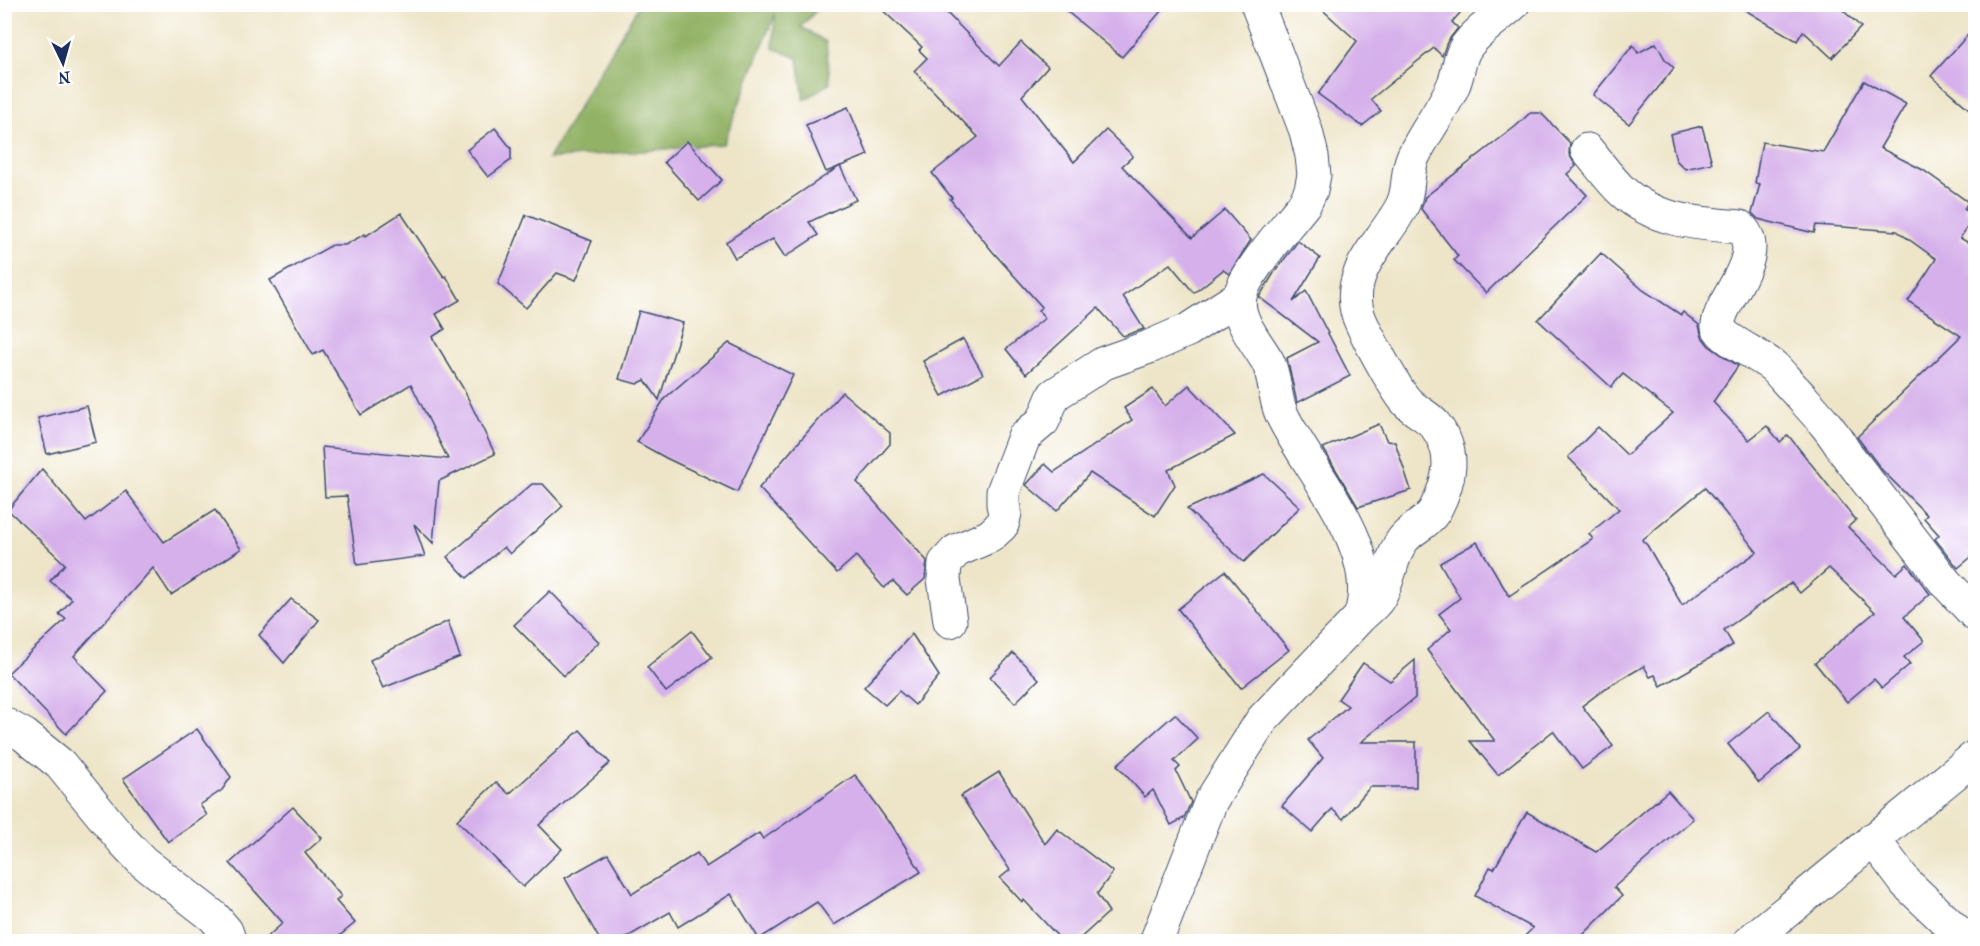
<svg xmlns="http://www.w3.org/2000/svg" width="1980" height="946" viewBox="0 0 1980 946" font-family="'IM FELL French Canon',serif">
<rect width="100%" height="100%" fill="#fff"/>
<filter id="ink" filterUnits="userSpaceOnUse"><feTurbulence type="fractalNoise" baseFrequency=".0167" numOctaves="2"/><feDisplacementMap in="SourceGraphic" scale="12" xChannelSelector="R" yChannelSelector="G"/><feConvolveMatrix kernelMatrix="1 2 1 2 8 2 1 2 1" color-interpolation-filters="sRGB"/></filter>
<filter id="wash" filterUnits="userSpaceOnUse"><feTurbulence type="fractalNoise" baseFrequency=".008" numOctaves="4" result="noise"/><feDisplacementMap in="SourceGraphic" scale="24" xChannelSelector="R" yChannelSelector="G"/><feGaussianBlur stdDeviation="1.35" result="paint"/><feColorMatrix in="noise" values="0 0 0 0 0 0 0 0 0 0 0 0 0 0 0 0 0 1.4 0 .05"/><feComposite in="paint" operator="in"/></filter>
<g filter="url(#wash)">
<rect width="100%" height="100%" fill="#eee5c8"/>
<polygon fill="#92b265" stroke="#567062" stroke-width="1.5" points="639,5 821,5 801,27 826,42 830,83 804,100 798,58 773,48 775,14 723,144 548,159"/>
<g id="blocks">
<g fill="#d5b0eb" fill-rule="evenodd">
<polygon points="876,4 938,4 999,66 1021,42 1048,67 1022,96 1074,162 1106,130 1133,156 1122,166 1192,238 1225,210 1251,240 1229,274 1223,270 1194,293 1170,264 1123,296 1144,329 1123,336 1098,308 1026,374 1006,349 1045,318 1038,310 1042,307 993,252 950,199 952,198 932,173 978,137 914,71 927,58 919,50 922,47"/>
<polygon points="1058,4 1167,4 1122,57"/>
<polygon points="1316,4 1468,4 1452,22 1458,28 1447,42 1442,56 1434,48 1371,99 1381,111 1362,126 1318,94 1357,41"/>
<polygon points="1735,4 1836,4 1861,27 1832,58 1803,31 1797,41"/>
<polygon points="1976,26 1976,115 1931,76"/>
<polygon points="1656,43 1665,59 1674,68 1629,124 1593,95 1633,45 1638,53"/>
<polygon points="1864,81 1906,104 1880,148 1923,170 1968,202 1964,209 1975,216 1960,238 1976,247 1976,553 1958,568 1935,539 1939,535 1924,518 1927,515 1882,470 1857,437 1961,336 1908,301 1936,259 1897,231 1816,225 1814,233 1758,219 1752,213 1760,184 1755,183 1762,142 1823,152"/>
<polygon points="848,107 868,155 826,172 806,125"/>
<polygon points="1530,113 1541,113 1570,143 1569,154 1576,166 1567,174 1587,195 1486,293 1454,260 1458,256 1421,209 1425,197 1516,126"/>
<polygon points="1702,126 1712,163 1685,169 1676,160 1670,134"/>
<polygon points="495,128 511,148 511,160 488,177 467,150"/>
<polygon points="687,141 722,180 699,201 664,162"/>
<polygon points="840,166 856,200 809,222 818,235 785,257 773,239 735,258 726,242"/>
<polygon points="401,213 444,277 446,276 460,300 436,314 445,329 432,337 463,388 495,454 439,481 433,543 414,524 425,556 357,565 347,496 325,497 322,447 448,459 411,384 361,415 323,350 313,355 270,280 332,245 345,245 365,234 366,236"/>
<polygon points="526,215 592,241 576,280 557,273 526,308 498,284"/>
<polygon points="1298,241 1320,258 1293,302 1306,291 1350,376 1297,403 1287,358 1318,342 1259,297 1274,273"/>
<path d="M 1601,253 L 1643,290 L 1681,315 L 1683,312 L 1699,325 L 1702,337 L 1709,346 L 1738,366 L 1713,402 L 1749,440 L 1767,426 L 1780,442 L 1788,435 L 1856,520 L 1848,527 L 1896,574 L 1907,564 L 1930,594 L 1904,617 L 1924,641 L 1904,657 L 1910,664 L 1882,688 L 1874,679 L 1847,702 L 1815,663 L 1875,612 L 1829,568 L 1800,593 L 1791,583 L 1724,630 L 1733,645 L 1661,686 L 1655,675 L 1650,677 L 1644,666 L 1606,688 L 1582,706 L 1613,746 L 1582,769 L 1553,731 L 1498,775 L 1470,741 L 1495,741 L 1427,650 L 1451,629 L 1439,614 L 1460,598 L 1440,563 L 1477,542 L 1509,596 L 1593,539 L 1589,534 L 1619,509 L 1568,457 L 1598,427 L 1627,455 L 1673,413 L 1623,374 L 1611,387 L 1538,320 ZM 1705,488 L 1757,552 L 1682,605 L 1647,545 L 1642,540 Z"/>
<polygon points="639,311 683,323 659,400 645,380 637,384 619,379"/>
<polygon points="963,339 983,374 942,396 923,361"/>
<polygon points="729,343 793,375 737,492 666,458 637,442 665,398"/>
<polygon points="1189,385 1235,435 1168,470 1175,485 1155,516 1090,473 1057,511 1026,485 1045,464 1054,472 1132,420 1124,408 1153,389 1165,406"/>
<polygon points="842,392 890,433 890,444 857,482 927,561 925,579 907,595 893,581 884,588 856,556 837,573 759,488"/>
<polygon points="87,406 96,442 47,454 38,418"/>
<polygon points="1379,424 1387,441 1395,442 1411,490 1358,507 1323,448"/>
<polygon points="42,469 86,522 126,491 164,542 215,510 241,549 171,595 153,568 74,656 107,691 66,734 8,673 66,619 59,614 72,599 50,581 65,564 8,510"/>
<polygon points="1264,474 1300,507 1244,562 1187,509"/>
<polygon points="532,484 543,484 563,506 510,554 504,547 467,578 447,557"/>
<polygon points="1225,571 1289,650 1241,688 1178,609"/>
<polygon points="550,591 599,642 564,676 514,625"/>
<polygon points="291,599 319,620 284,663 259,635"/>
<polygon points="448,621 460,657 383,688 370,660"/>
<polygon points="692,631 712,657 666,692 647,667"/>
<polygon points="912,634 939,676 915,705 899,691 885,705 864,687"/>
<polygon points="1013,653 1039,679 1015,703 990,677"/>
<polygon points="1415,660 1415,698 1361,742 1416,742 1416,787 1370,787 1343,819 1332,809 1312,832 1282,806 1323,758 1308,740 1348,706 1338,699 1363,663 1390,681"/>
<polygon points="1769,711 1800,749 1759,783 1728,744"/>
<polygon points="1175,714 1198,739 1174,761 1180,767 1176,771 1191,802 1184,818 1171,825 1153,790 1145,797 1117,765"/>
<polygon points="197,729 231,777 222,790 200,805 207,815 168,842 123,779"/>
<polygon points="580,730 610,763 539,825 562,849 523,887 457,820 496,782 509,794"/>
<polygon points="999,772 1045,844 1057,829 1113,872 1097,894 1109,912 1076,942 1063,942 1024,900 1022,902 1000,878 1010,870 961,796"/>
<polygon points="855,775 889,823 890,822 921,872 834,925 817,902 759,939 731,894 678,927 670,912 619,942 601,942 565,878 608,854 632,894 697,853 706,867 759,833 763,839"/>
<polygon points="1668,791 1693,819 1614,887 1622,896 1576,942 1519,942 1533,928 1475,896 1490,867 1494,869 1527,812 1596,852"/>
<polygon points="293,807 322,838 305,853 341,896 336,901 355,923 332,942 261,942 283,923 230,863"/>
</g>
</g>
</g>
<g filter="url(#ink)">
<use href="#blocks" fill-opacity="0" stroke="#3b4a6e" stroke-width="1.5"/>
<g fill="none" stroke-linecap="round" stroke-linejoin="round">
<g stroke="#3b4a6e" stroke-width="35">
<g id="minor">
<path d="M 1587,150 C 1599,164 1610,180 1623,192 C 1656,222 1698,223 1740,227 C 1765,251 1731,288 1721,314 C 1720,318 1717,323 1718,327 C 1722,339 1763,357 1774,367 C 1781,374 1788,383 1795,390 C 1813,410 1831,428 1844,451 L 1945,582 L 1976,615"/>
<path d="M 1362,615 C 1367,610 1374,605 1378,599 C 1390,581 1390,558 1402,541 C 1411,528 1427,524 1435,510 C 1450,481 1457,453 1435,425 C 1428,416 1415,411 1407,402 C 1397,392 1360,325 1357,311 C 1347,268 1385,240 1402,206 C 1410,191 1406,173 1413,157 C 1424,133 1442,111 1453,86 C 1459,74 1458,59 1466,47 C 1477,31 1498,18 1513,4"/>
<polyline points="950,621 944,579 945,563 956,551 990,536 1002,525 1005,513 1003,504 1003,492 1024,437 1043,421 1054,395 1104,363 1149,347 1188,330 1240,296"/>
<polyline points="4,724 24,735 60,764 124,842 142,861 214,917 226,931 230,942"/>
<polyline points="1873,839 1906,883 1968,942"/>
<path d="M 1156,942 L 1211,801 L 1262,720 L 1360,617 C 1384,550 1309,472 1282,415 C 1274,398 1276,379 1268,362 C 1258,344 1235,319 1240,296 C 1245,272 1288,225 1305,203 L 1311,190 L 1314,175 L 1312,156 L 1306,131 L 1257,4"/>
<polyline points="1749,942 1976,756"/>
</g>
</g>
<use href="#minor" stroke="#fff" stroke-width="33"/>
</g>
</g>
<rect width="1980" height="946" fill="none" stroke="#fff" stroke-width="24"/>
<g transform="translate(63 63) rotate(175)" stroke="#ffffff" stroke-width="4.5" paint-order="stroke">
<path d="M0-4.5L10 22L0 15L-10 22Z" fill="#1b2f5e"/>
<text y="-9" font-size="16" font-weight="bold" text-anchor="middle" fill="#1b2f5e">N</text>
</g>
</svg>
